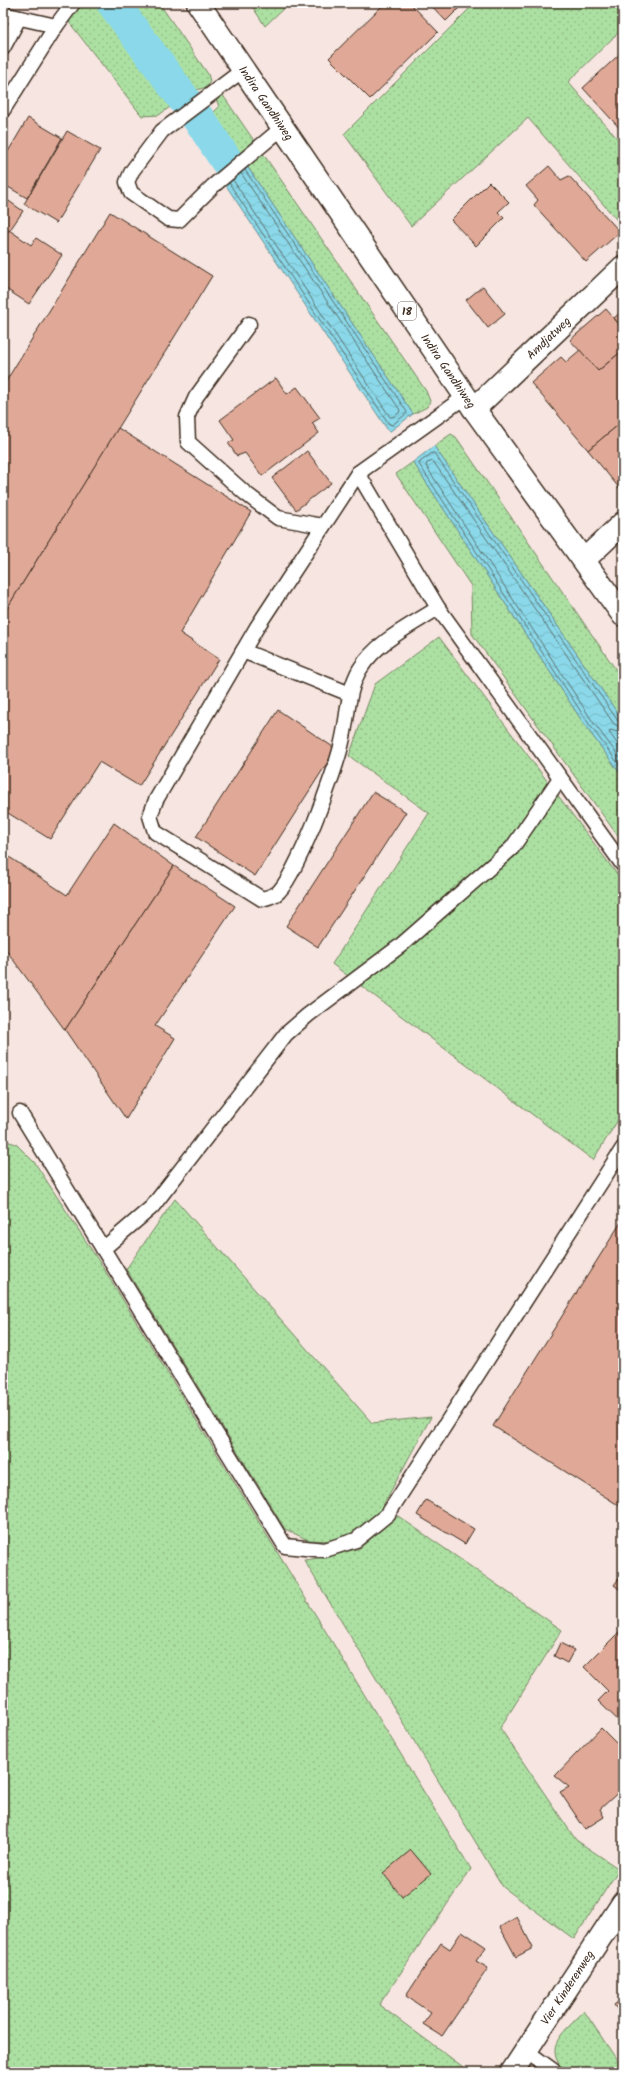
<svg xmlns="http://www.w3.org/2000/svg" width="626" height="2075" viewBox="0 0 626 2075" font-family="Kalam,sans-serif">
<defs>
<pattern id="green-dots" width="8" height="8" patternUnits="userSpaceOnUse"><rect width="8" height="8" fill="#ace0a2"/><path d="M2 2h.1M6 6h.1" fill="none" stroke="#95c08b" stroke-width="1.8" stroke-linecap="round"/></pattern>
<pattern id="water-waves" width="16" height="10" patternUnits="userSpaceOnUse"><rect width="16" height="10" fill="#8ad8e9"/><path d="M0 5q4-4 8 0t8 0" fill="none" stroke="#78bac7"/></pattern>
</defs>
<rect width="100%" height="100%" fill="#f6e5e0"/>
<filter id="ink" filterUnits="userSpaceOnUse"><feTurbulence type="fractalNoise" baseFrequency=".025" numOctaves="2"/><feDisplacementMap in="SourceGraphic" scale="8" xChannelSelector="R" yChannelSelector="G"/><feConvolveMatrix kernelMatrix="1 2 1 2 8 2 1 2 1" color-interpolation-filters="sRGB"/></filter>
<g filter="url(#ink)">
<g fill="url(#green-dots)" stroke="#748560">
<polygon points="82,3 94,3 130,41 170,107 159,115 142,116 69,22 71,12"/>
<polygon points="126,3 159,3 208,74 210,81 207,87 193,91"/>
<polygon points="250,3 289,3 265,26"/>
<polygon points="475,3 623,3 623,28 568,82 623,145 623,227 528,118 411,226 344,134"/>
<polygon points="222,94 426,391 430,401 427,407 413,414 212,114 219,107 216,98"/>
<polygon points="451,434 456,437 623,680 623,721 434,446"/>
<polygon points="413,462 586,727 623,777 623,843 472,634 471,586 396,474"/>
<polygon points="439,637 623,882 623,1112 593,1160 332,964 429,813 349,756 375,684"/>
<polygon points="3,1140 16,1144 35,1163 104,1269 471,1869 379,2005 470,2072 3,2072"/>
<polygon points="175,1199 372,1423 431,1417 380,1511 359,1529 336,1541 308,1540 285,1529 126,1269"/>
<polygon points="398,1516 562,1630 500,1728 576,1840 619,1869 574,1939 503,1887 304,1560 327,1557 360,1548"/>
<path d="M 584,2011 L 623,2069 L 623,2072 L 565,2072 C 541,2045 565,2032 584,2011 Z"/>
</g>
<g fill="url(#water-waves)" stroke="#6a9298">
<polygon points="94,3 126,3 193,91 170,107 130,41"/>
<polygon points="212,114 413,414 389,432 190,131"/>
<polygon points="434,446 623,721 623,777 586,727 413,462"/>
</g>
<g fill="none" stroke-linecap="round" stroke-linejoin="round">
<g stroke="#5b706f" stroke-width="1">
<polyline points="99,3 134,39 170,99 173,100 186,91 186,89 124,7 123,3"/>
<polyline points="106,3 125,20 126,18 119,9 118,3"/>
<polygon points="151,53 179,87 174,93 172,92 150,56"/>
<polyline points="224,166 203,134 203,132 211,128 232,160"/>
<polyline points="220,169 196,133 197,131 212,121 236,156"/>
<polyline points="233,180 390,417 393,417 399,413 400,410 241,173"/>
<polyline points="229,183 389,424 392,425 406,414 407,412 245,170"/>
<polyline points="623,723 618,721 434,453 432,453 420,462 419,464 589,724 623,770"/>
<polyline points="623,728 614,724 433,461 427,463 426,466 593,722 623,762"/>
<polyline points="623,734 611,730 609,732 623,752"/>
</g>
<polyline stroke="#8ad8e9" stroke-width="33" points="113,3 203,125 226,160"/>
</g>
<g fill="#e0a997" stroke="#3b2a1e">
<polygon points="385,3 410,3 438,32 370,99 329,58"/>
<polygon points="429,3 464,3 446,21"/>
<polygon points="623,51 623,132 583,88"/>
<polygon points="28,118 62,138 27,198 3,184 3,160"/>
<polygon points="67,131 100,150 56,223 24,204"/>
<polygon points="549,166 561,180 569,176 620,232 586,262 534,205 538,200 526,186"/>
<polygon points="489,182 509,202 498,212 504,218 476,246 451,220"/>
<polygon points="3,197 23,211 3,240"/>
<polygon points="110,212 212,276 3,615 3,386"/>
<polygon points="9,230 31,245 36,238 62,255 29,304 3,287 3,240"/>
<polygon points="483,286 505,314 488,328 466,300"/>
<polygon points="606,309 623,329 623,336 621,338 623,340 623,350 598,371 570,340"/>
<polygon points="623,310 623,329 614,318"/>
<polygon points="580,350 598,371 623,350 623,421 588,450 531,383 561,357 566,362"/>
<polygon points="276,378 287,394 297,387 320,418 312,423 319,433 262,476 245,453 237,456 228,443 234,440 220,420"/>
<polygon points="623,421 623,486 620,489 588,450"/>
<polygon points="118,428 251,512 180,633 219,659 139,786 99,762 50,839 3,810 3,615"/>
<polygon points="307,451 331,483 296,510 272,478"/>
<polygon points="278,710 336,749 255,876 196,837"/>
<polygon points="373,792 406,812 318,947 286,926"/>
<polygon points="114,823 174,866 65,1030 3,946 3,853 67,895"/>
<polygon points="174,866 235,906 155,1026 175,1038 126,1119 65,1030"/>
<polygon points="623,1219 623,1508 493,1426"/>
<polygon points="426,1500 474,1529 465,1544 417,1515"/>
<polygon points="623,1573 623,1592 614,1585"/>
<polygon points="622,1629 623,1630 623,1725 598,1701 608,1691 584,1667"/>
<polygon points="560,1643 574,1650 567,1663 554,1656"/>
<polygon points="601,1728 623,1750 623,1788 600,1809 604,1817 585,1829 560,1792 569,1787 555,1776"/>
<polygon points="411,1850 431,1874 402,1897 383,1873"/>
<polygon points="517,1917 533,1948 516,1957 500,1927"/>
<polygon points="462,1931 486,1947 476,1961 488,1968 442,2036 423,2024 431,2013 406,1996 441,1943 450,1949"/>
<polygon points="623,1998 623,2017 614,2005"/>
</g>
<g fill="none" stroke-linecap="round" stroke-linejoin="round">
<g stroke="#3b2a1e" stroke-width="17">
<g id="service">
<polyline points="3,14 56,26"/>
<polyline points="3,48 19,18"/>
<polyline points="243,70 162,131 132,171 127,182 131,193 168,219 179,220 213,186 282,128"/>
<polyline points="3,110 56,26 73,3"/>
<polyline points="249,324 196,397 187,417 188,442 245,493 278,518 323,526"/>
<polyline points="358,473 438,608 623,865"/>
<path d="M 438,608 C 412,625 377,641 360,669 C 347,691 348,718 342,742 C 337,768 295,881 276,894 C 272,896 266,898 262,899 L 155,832 L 150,816 L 156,800 L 257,627 L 358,473 L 466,396"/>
<polyline points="243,651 350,694"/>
<polyline points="20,1113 285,1546 325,1550 356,1540 388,1514 623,1148"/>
<polyline points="103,1249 152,1207 286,1034 308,1015 400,946 512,848 560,778"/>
<polyline points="526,2051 555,2072"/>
</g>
</g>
<g stroke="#3b2a1e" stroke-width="25">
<g id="minor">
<path id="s1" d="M 474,409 L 623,267"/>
<polyline points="584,560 623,523"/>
<path id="s2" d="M 512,2072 L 623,1903"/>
</g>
</g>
<g stroke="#3b2a1e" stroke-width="25">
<g id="primary">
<path id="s3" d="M 198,3 L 474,409 L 623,615"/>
</g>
</g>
<use href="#service" stroke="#fff" stroke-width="14"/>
<use href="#minor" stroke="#fff" stroke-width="22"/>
<use href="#primary" stroke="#fff" stroke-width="22"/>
</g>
</g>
<g text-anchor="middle" stroke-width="3" stroke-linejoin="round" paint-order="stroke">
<rect fill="#fff" stroke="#766a62" stroke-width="1" x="398" y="302" width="18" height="18" rx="3"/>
<g font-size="11" font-weight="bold" fill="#3b2a1e">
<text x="407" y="315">18</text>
</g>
<g font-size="12" fill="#3b2a1e" stroke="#fff">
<text dy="4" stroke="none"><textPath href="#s3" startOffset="121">Indira Gandhiweg</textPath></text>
<text dy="4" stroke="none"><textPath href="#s1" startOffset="103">Amdjatweg</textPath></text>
<text dy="4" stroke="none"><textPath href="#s3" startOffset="445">Indira Gandhiweg</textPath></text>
<text dy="4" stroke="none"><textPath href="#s2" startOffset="101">Vier Kinderenweg</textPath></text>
</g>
</g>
<rect width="626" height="2075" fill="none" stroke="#fff" stroke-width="16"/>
<rect x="8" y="8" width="610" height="2059" fill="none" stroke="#3b2a1e" stroke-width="1.5" filter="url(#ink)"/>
</svg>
